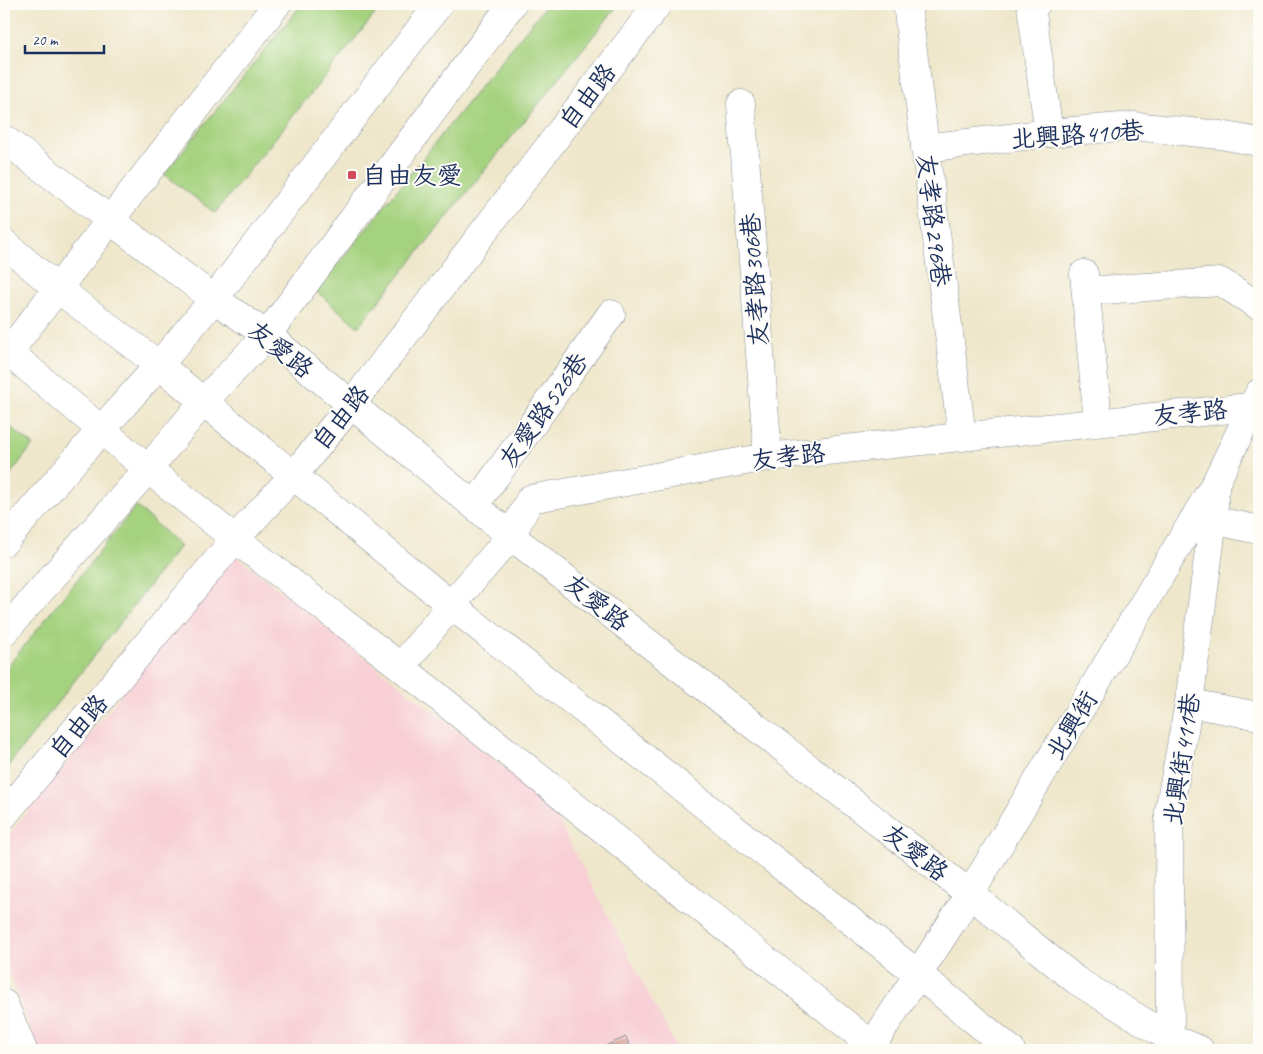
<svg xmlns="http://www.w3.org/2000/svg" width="1263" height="1054" viewBox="0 0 1263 1054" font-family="Caveat,'LXGW WenKai TC',sans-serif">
<rect width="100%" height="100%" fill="#fdfcf7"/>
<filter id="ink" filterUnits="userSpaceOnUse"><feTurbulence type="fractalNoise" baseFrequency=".02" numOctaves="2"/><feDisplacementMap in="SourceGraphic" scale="10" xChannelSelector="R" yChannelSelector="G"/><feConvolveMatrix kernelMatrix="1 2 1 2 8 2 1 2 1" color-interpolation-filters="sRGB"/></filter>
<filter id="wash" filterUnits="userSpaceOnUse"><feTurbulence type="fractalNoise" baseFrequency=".0096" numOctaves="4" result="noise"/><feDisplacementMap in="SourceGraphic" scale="20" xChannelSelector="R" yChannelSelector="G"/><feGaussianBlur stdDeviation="1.12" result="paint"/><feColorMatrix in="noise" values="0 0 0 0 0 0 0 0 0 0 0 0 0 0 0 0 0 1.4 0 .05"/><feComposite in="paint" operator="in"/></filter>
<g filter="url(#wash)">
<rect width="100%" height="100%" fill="#efe7cb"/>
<polygon fill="#f7cfd5" points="234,554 549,803 678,1050 38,1050 4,959 4,841"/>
<g fill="#a5d27f" stroke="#60806e">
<polygon points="302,4 383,4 215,213 164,174"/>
<polygon points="547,4 619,4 358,327 316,291"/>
<polygon points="4,422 33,445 4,482"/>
<polygon points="136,506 180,546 4,771 4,671"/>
</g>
<g id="blocks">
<polygon fill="#d3a096" points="626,1037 631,1050 596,1050"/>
</g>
</g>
<g filter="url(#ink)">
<use href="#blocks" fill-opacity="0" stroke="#858b94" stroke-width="1"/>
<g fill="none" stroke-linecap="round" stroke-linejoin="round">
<g stroke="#858b94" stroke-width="29">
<g id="minor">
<polyline points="907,4 962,436"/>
<polyline points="1036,4 1031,6 1049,133"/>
<polyline points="741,104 768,457"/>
<polyline points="4,139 214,299 267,335 511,536 970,894 1077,981 1170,1038 1200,1050"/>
<polyline points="925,148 1049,133 1133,126 1220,135 1259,142"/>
<polyline points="4,243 58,289 159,365 451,605 918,974 1011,1050"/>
<polyline points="1084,274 1098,422"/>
<polyline points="1086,291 1221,282 1259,306"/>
<polyline points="4,348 148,469 235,539 401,667 878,1050"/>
<polyline points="4,358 277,4"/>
<polyline points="475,505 611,314"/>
<polyline points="1213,520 1259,530"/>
<polyline points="4,542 101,430 159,365 214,299 439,4"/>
<polyline points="4,632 148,469 203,402 267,335 512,4"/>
<polyline points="401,667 451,605 511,536 530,499 768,457 1259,406"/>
<polyline points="1189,703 1259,716"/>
<polyline points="4,815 235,539 293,476 351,405 658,4"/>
<polyline points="4,1004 23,1050"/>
<polyline points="869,1050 970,894 1216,482 1259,393"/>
<polyline points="1170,1050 1169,811 1189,703 1213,520 1215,488"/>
</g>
</g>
<use href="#minor" stroke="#fff" stroke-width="28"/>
</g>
</g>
<rect fill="#d1495b" stroke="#fdfcf7" stroke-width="2" x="347" y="170" width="10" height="10" rx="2.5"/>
<g text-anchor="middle" stroke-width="4" stroke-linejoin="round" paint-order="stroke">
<g font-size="25" fill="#1b2f5e" stroke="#fdfcf7">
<text transform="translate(587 96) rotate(-53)" y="9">自由路</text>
<text transform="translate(1077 134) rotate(-4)" y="9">北興路410巷</text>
<text transform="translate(934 220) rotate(83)" y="9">友孝路296巷</text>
<text transform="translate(754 280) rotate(-94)" y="9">友孝路306巷</text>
<text transform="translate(281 349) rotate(38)" y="9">友愛路</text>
<text transform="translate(543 410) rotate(-55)" y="9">友愛路526巷</text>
<text transform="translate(1190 412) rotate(-6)" y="9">友孝路</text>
<text transform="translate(340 417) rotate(-51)" y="9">自由路</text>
<text transform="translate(788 456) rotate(-7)" y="9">友孝路</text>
<text transform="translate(597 602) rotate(38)" y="9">友愛路</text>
<text transform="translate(1071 725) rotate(-59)" y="9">北興街</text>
<text transform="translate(78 726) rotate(-50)" y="9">自由路</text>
<text transform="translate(1181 759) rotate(-82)" y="9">北興街411巷</text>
<text transform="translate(916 852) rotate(38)" y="9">友愛路</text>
</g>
<g font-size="25" fill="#1b2f5e" stroke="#fdfcf7" text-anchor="start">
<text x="362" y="184">自由友愛</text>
</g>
</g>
<rect width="1263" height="1054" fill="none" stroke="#fdfcf7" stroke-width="20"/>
<path d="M25 45v8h79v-8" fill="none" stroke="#1b2f5e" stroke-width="2.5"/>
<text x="32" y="45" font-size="15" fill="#1b2f5e" stroke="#fdfcf7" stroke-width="4" paint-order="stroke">20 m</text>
</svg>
